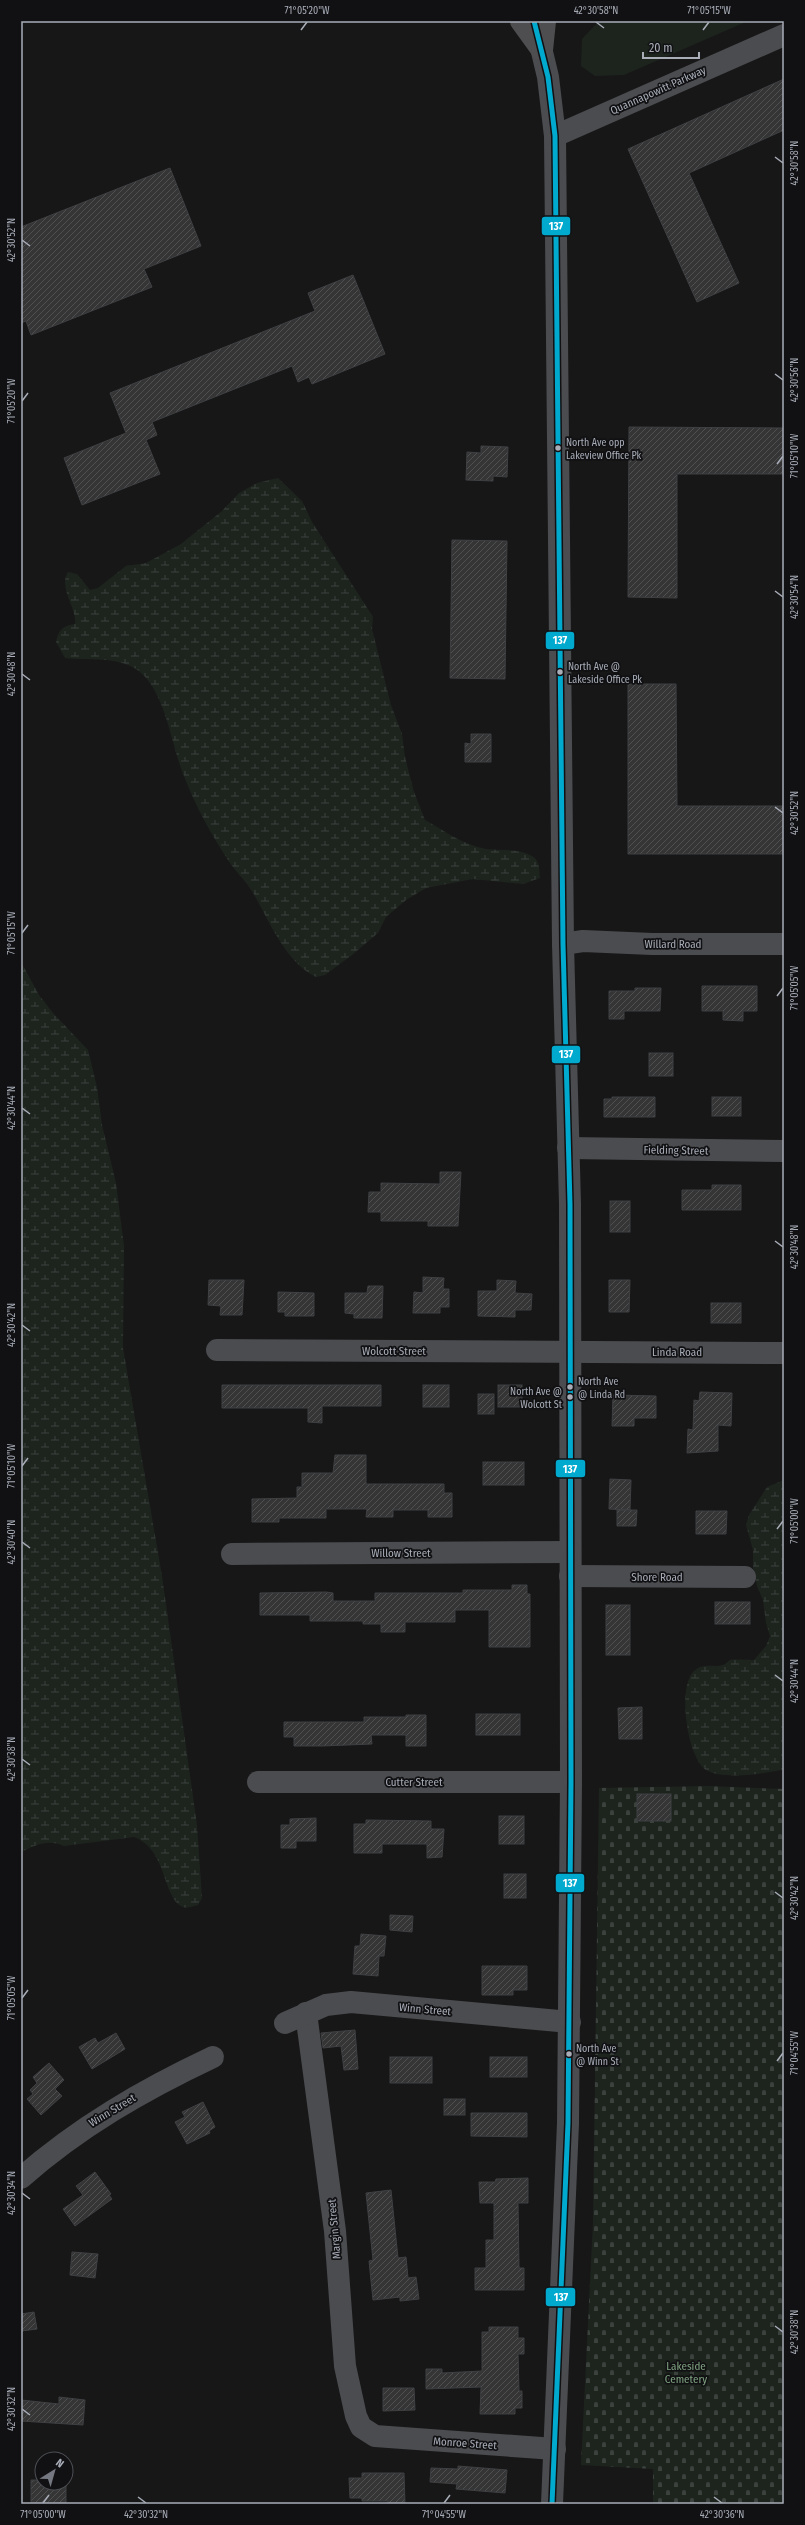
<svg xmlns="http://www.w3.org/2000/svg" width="805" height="2525" viewBox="0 0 805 2525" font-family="'Fira Sans Condensed',sans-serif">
<defs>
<pattern id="wetland-marsh" width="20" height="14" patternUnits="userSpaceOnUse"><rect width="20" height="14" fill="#1d241e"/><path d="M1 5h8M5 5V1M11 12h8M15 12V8" fill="none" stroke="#3b413d"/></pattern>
<pattern id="cemetery-stones" width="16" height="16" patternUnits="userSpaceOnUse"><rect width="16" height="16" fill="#1d241e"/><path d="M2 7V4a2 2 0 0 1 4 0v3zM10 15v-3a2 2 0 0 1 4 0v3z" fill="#3b413d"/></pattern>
<pattern id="building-hatch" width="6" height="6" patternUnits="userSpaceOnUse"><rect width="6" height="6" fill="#353536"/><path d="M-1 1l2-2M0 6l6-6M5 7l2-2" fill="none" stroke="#4f5051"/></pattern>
</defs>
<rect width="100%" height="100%" fill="#171717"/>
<polygon fill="#1d241e" points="599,21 748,21 624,75 595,76 581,66 582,39"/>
<g fill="url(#wetland-marsh)">
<path d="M 278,478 L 302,501 L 312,522 L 373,617 L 372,629 L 391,705 L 402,734 L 405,757 L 414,792 L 425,820 C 445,831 463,845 486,849 C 501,851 519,848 532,856 C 540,861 539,869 540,878 L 523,884 L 473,879 L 426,888 L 406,900 L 386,917 L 378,933 L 352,955 L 325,975 L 316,977 C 285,962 269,920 252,891 C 245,880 235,871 228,860 C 211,834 195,805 184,776 C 171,746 166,689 136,669 C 115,656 89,661 65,658 L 56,642 C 59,629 63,626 75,624 C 77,608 58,588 68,572 L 77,574 L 90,590 L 98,588 L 126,566 L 146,563 L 181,544 L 222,511 L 239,493 L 257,483 Z"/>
<path d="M 21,962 L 39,995 L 53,1013 L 88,1050 L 97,1087 L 102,1125 L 116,1183 L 124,1246 L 123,1348 L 162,1576 L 197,1825 L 202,1898 L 198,1905 C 194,1906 187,1909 183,1907 C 162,1898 168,1850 134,1837 L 64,1846 C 48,1839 37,1844 21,1852 Z"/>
<path d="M 784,1480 L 784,1769 C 766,1774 722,1780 706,1770 C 687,1758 677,1686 694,1671 C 704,1662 713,1668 723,1665 C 726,1664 728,1661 730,1660 C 733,1659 750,1660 754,1660 L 766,1646 L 770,1636 L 766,1623 L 763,1600 L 757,1586 L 753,1568 L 753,1550 L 746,1525 L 749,1515 L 767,1487 Z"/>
</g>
<polygon fill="url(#cemetery-stones)" points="708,1786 784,1789 784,2504 653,2504 653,2469 581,2465 593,2222 599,1788"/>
<g fill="url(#building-hatch)" stroke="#3f4043">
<polygon points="784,79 784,130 689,173 739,283 697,302 628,149"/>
<polygon points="170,168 201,246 144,269 152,287 31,335 26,321 21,323 21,227"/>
<polygon points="353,275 385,354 312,384 309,377 298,382 292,366 152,422 157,435 146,440 160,474 82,505 64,458 126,433 110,393 315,311 308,293"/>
<polygon points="629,427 784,428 784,474 677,474 677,598 628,597"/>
<polygon points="481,446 508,447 507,477 493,476 493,481 466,480 467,452 481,453"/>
<polygon points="452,540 507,541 505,679 450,678"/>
<polygon points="628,684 676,684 677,806 784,806 784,854 628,854"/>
<polygon points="471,734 491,734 491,762 465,762 465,743 471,744"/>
<polygon points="702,986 757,986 757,1011 743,1011 743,1021 723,1020 723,1011 702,1011"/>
<polygon points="635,988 661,988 660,1011 624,1011 624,1019 609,1019 609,991 635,991"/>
<rect x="649" y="1053" width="24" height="23"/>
<polygon points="612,1097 655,1097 655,1117 604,1117 604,1099 612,1099"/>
<rect x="712" y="1097" width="29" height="19"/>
<polygon points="440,1172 461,1172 458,1226 428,1226 428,1221 381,1221 381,1212 368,1212 369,1192 381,1192 381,1183 440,1184"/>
<polygon points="712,1185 741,1185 741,1210 682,1210 682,1190 712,1190"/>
<rect x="610" y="1201" width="20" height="31"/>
<polygon points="423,1277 444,1278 443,1289 449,1289 449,1307 440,1307 440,1313 413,1313 414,1292 423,1293"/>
<polygon points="209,1280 244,1280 242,1315 220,1315 221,1306 208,1305"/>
<polygon points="497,1280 516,1281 515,1293 532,1294 531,1310 515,1310 515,1317 478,1316 478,1291 497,1291"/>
<polygon points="609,1280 630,1280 629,1312 609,1312"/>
<polygon points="368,1286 383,1286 382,1318 354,1318 354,1314 345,1313 345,1293 367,1293"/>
<polygon points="278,1292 314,1293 314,1316 285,1316 285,1312 278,1312"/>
<rect x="711" y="1303" width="30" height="20"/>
<polygon points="222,1385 381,1385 381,1406 322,1406 322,1423 308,1422 308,1408 222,1408"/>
<rect x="423" y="1385" width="26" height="22"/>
<rect x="498" y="1385" width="24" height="22"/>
<polygon points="700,1392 732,1393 731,1426 718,1425 718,1451 687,1453 688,1429 693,1430 694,1400 699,1401"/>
<rect x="478" y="1394" width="16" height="20"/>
<polygon points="613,1395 656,1396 656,1418 634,1418 634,1426 612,1426"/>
<polygon points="335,1455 366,1455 366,1484 444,1484 444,1493 452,1493 452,1517 428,1517 428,1510 393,1510 393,1517 366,1517 367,1509 326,1509 326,1518 279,1518 279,1522 252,1522 252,1499 297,1498 297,1487 302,1487 302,1473 333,1473"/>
<rect x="483" y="1462" width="41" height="23"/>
<polygon points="610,1479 631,1480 630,1510 609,1509"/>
<polygon points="617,1510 637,1510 636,1526 617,1526"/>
<polygon points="696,1511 727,1511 726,1534 696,1534"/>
<polygon points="512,1585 527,1585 527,1594 530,1594 530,1647 489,1647 489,1610 455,1610 455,1622 405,1622 405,1632 381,1632 381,1624 363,1624 363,1621 310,1621 310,1615 260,1615 260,1593 326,1592 333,1593 333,1601 375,1601 375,1593 463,1593 463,1590 512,1590"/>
<rect x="715" y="1602" width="35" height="22"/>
<rect x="606" y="1605" width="24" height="50"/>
<polygon points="642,1707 642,1739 619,1739 618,1708"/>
<rect x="476" y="1714" width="44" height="21"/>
<polygon points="406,1715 426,1715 426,1746 406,1746 406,1735 371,1735 372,1744 322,1746 294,1746 294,1737 284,1737 284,1722 364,1722 364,1717 406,1717"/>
<rect x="637" y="1794" width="34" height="27"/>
<rect x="499" y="1816" width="25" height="28"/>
<polygon points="316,1818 316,1841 296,1841 296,1848 281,1848 281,1825 290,1825 290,1819"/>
<polygon points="366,1820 431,1821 431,1829 444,1829 442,1857 427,1858 427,1844 382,1844 382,1853 354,1853 354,1824 366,1824"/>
<rect x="504" y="1874" width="22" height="24"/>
<polygon points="390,1915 413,1916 412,1932 390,1930"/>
<polygon points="361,1934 386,1936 384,1956 379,1956 378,1976 353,1974 355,1946 360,1946"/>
<polygon points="482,1966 527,1966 527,1990 513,1990 513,1995 482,1995"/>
<polygon points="355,2030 358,2069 344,2070 341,2046 323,2048 321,2033"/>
<polygon points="116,2033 125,2049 92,2069 79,2047 95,2038 98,2043"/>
<rect x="390" y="2057" width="42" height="26"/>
<rect x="490" y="2057" width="37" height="20"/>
<polygon points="49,2063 64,2080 55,2089 62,2096 41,2115 27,2099 33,2094 30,2090 37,2083 33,2077"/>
<rect x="444" y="2099" width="21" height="16"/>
<polygon points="203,2102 215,2127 209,2131 210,2133 187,2144 175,2122 185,2117 182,2112"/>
<polygon points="471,2113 527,2113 527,2137 471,2136"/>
<polygon points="95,2172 111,2194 109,2195 112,2199 75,2226 63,2209 83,2195 76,2186"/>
<polygon points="528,2178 528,2203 518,2203 519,2268 524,2268 524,2290 475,2290 475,2268 486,2268 486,2240 494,2240 494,2203 480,2203 479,2182 495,2182 496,2179"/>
<polygon points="391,2190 398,2258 406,2257 408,2278 416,2277 419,2299 400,2301 400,2297 373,2300 369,2261 373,2260 366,2193"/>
<polygon points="72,2252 98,2254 95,2278 70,2275"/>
<polygon points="34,2312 37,2329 21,2331 21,2314"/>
<polygon points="489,2327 518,2327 518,2338 524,2338 524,2354 518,2354 519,2391 522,2391 522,2408 515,2408 515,2414 480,2414 481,2387 426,2389 426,2369 442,2369 442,2373 482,2371 482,2332 489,2332"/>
<polygon points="383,2388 414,2388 415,2410 383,2411"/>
<polygon points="59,2397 85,2400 83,2425 21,2421 21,2400 59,2404"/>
<polygon points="458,2466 507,2470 505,2493 456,2489 457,2484 430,2482 431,2468 458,2469"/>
<polygon points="362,2473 404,2473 405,2504 388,2504 388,2501 362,2501 362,2498 350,2498 349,2478 362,2478"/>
<polygon points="31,2480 42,2480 42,2483 66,2483 66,2504 31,2504"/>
</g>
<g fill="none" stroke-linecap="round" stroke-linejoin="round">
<g stroke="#4b4c50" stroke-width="22">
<polyline points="537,31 548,77 555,136 563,944 570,1204 571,1782 568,2123 552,2504"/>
<polyline points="555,136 784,35"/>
<polyline points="563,944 583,941 652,944 784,944"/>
<polyline points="568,1148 784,1151"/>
<polyline points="217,1350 784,1353"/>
<polyline points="232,1554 570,1552"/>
<polyline points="570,1576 745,1577"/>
<polyline points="258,1782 571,1782"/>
<polyline points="306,2013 335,2231 345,2366 356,2416 361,2427 375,2436 555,2449"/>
<polyline points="285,2023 326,2005 351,2002 570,2022"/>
<path d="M 21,2178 C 79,2127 143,2090 213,2057"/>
</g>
<g stroke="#4e4e51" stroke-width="22">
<polyline points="521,21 542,50"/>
<polyline points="542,50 545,21"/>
</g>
<g stroke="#111113" stroke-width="8">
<polyline id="bus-1" points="534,21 548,77 555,136 563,944 570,1204 571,1782 568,2123 552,2504"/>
</g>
<use href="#bus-1" stroke="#00a9ce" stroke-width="5"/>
</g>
<path fill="none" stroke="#a8adb8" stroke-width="1.5" d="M 596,22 L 604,28M 301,30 L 307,22M 703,30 L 709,22M 775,157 L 783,163M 22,240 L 30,246M 775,374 L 783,380M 22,401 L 28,393M 777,464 L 783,456M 775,591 L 783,597M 22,674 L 30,680M 775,807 L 783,813M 22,933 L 28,925M 777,996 L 783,988M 22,1108 L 30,1114M 775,1241 L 783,1247M 22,1325 L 30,1331M 22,1466 L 28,1458M 777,1529 L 783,1521M 22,1542 L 30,1548M 775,1675 L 783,1681M 22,1759 L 30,1765M 775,1892 L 783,1898M 22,1998 L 28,1990M 777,2061 L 783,2053M 22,2193 L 30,2199M 775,2326 L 783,2332M 22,2409 L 30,2415M 138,2497 L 146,2503M 714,2497 L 722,2503M 43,2503 L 49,2495M 444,2503 L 450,2495"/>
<g fill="#a8adb8" stroke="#111113" stroke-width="1.5">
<circle cx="558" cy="448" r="3.5"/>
<circle cx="560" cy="672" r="3.5"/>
<circle cx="570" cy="1387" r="3.5"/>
<circle cx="570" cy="1397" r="3.5"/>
<circle cx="569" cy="2054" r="3.5"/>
</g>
<g text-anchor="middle" stroke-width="3.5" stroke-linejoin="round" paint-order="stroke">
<g font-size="10" fill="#a8adb8" stroke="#111113" text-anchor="start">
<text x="566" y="446">North Ave opp<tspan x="566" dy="13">Lakeview Office Pk</tspan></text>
<text x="568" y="670">North Ave @<tspan x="568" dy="13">Lakeside Office Pk</tspan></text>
<text x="578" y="1385">North Ave<tspan x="578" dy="13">@ Linda Rd</tspan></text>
<text x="562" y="1395" text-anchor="end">North Ave @<tspan x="562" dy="13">Wolcott St</tspan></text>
<text x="576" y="2052">North Ave<tspan x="576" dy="13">@ Winn St</tspan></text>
</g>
<g font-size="11" fill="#a8adb8" stroke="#111113">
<text transform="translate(658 90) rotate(-24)" y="4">Quannapowitt Parkway</text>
<text x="673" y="948">Willard Road</text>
<text transform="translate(676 1150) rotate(1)" y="4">Fielding Street</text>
<text x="394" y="1355">Wolcott Street</text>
<text x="677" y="1356">Linda Road</text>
<text x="401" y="1557">Willow Street</text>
<text x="657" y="1581">Shore Road</text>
<text x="414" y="1786">Cutter Street</text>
<text transform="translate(425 2009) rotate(5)" y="4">Winn Street</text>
<text transform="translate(112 2110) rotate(-31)" y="4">Winn Street</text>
<text transform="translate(334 2229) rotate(-95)" y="4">Margin Street</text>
<text transform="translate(465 2443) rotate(4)" y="4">Monroe Street</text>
</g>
<g font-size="11" fill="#7fa381" stroke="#111113">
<text x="686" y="2370">Lakeside<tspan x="686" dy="13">Cemetery</tspan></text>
</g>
</g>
<g stroke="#111113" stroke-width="1.5">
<rect x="541" y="216" width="30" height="20" rx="4" fill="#00a9ce"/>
<rect x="545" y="631" width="30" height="19" rx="4" fill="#00a9ce"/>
<rect x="551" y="1045" width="30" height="19" rx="4" fill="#00a9ce"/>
<rect x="555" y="1459" width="31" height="19" rx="4" fill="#00a9ce"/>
<rect x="555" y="1873" width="30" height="20" rx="4" fill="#00a9ce"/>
<rect x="545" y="2287" width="31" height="20" rx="4" fill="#00a9ce"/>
</g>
<g font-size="11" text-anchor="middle" font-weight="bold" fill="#fff">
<text x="556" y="230">137</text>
<text x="560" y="644">137</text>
<text x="566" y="1058">137</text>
<text x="570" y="1473">137</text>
<text x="570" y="1887">137</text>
<text x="561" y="2301">137</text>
</g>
<rect width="805" height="2525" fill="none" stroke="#111113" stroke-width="44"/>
<g transform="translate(54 2471) rotate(37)"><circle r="19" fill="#111113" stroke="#4d4f55"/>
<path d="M0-3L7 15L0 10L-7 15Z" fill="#757880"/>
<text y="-6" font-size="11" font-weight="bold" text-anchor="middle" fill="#a8adb8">N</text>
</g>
<path d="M643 52v6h56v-6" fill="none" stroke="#a8adb8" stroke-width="2"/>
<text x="649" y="52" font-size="12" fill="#a8adb8" stroke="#111113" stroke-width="3" paint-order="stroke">20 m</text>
<rect x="22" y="22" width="761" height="2481" fill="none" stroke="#a8adb8" stroke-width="1.5"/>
<g font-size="10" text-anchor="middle" fill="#a8adb8">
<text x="307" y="14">71°05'20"W</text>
<text x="596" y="14">42°30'58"N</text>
<text x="709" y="14">71°05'15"W</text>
<text transform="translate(794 163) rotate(-90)" y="4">42°30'58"N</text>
<text transform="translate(11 240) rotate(-90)" y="4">42°30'52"N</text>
<text transform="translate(794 380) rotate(-90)" y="4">42°30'56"N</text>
<text transform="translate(11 401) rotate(-90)" y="4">71°05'20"W</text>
<text transform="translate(794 456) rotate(-90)" y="4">71°05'10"W</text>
<text transform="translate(794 597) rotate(-90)" y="4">42°30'54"N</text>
<text transform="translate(11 674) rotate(-90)" y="4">42°30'48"N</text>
<text transform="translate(794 813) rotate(-90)" y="4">42°30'52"N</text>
<text transform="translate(11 933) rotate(-90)" y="4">71°05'15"W</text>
<text transform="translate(794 988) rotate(-90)" y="4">71°05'05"W</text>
<text transform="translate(11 1108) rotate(-90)" y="4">42°30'44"N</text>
<text transform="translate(794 1247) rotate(-90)" y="4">42°30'48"N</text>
<text transform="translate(11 1325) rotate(-90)" y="4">42°30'42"N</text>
<text transform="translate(11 1466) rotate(-90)" y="4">71°05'10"W</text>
<text transform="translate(794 1521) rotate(-90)" y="4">71°05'00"W</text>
<text transform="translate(11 1542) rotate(-90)" y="4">42°30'40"N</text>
<text transform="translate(794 1681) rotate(-90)" y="4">42°30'44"N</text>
<text transform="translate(11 1759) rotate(-90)" y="4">42°30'38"N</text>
<text transform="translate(794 1898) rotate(-90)" y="4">42°30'42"N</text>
<text transform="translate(11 1998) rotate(-90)" y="4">71°05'05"W</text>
<text transform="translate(794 2053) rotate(-90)" y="4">71°04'55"W</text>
<text transform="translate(11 2193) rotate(-90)" y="4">42°30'34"N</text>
<text transform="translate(794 2332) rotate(-90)" y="4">42°30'38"N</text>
<text transform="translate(11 2409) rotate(-90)" y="4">42°30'32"N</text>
<text x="43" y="2518">71°05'00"W</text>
<text x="146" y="2518">42°30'32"N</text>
<text x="444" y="2518">71°04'55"W</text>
<text x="722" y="2518">42°30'36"N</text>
</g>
</svg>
